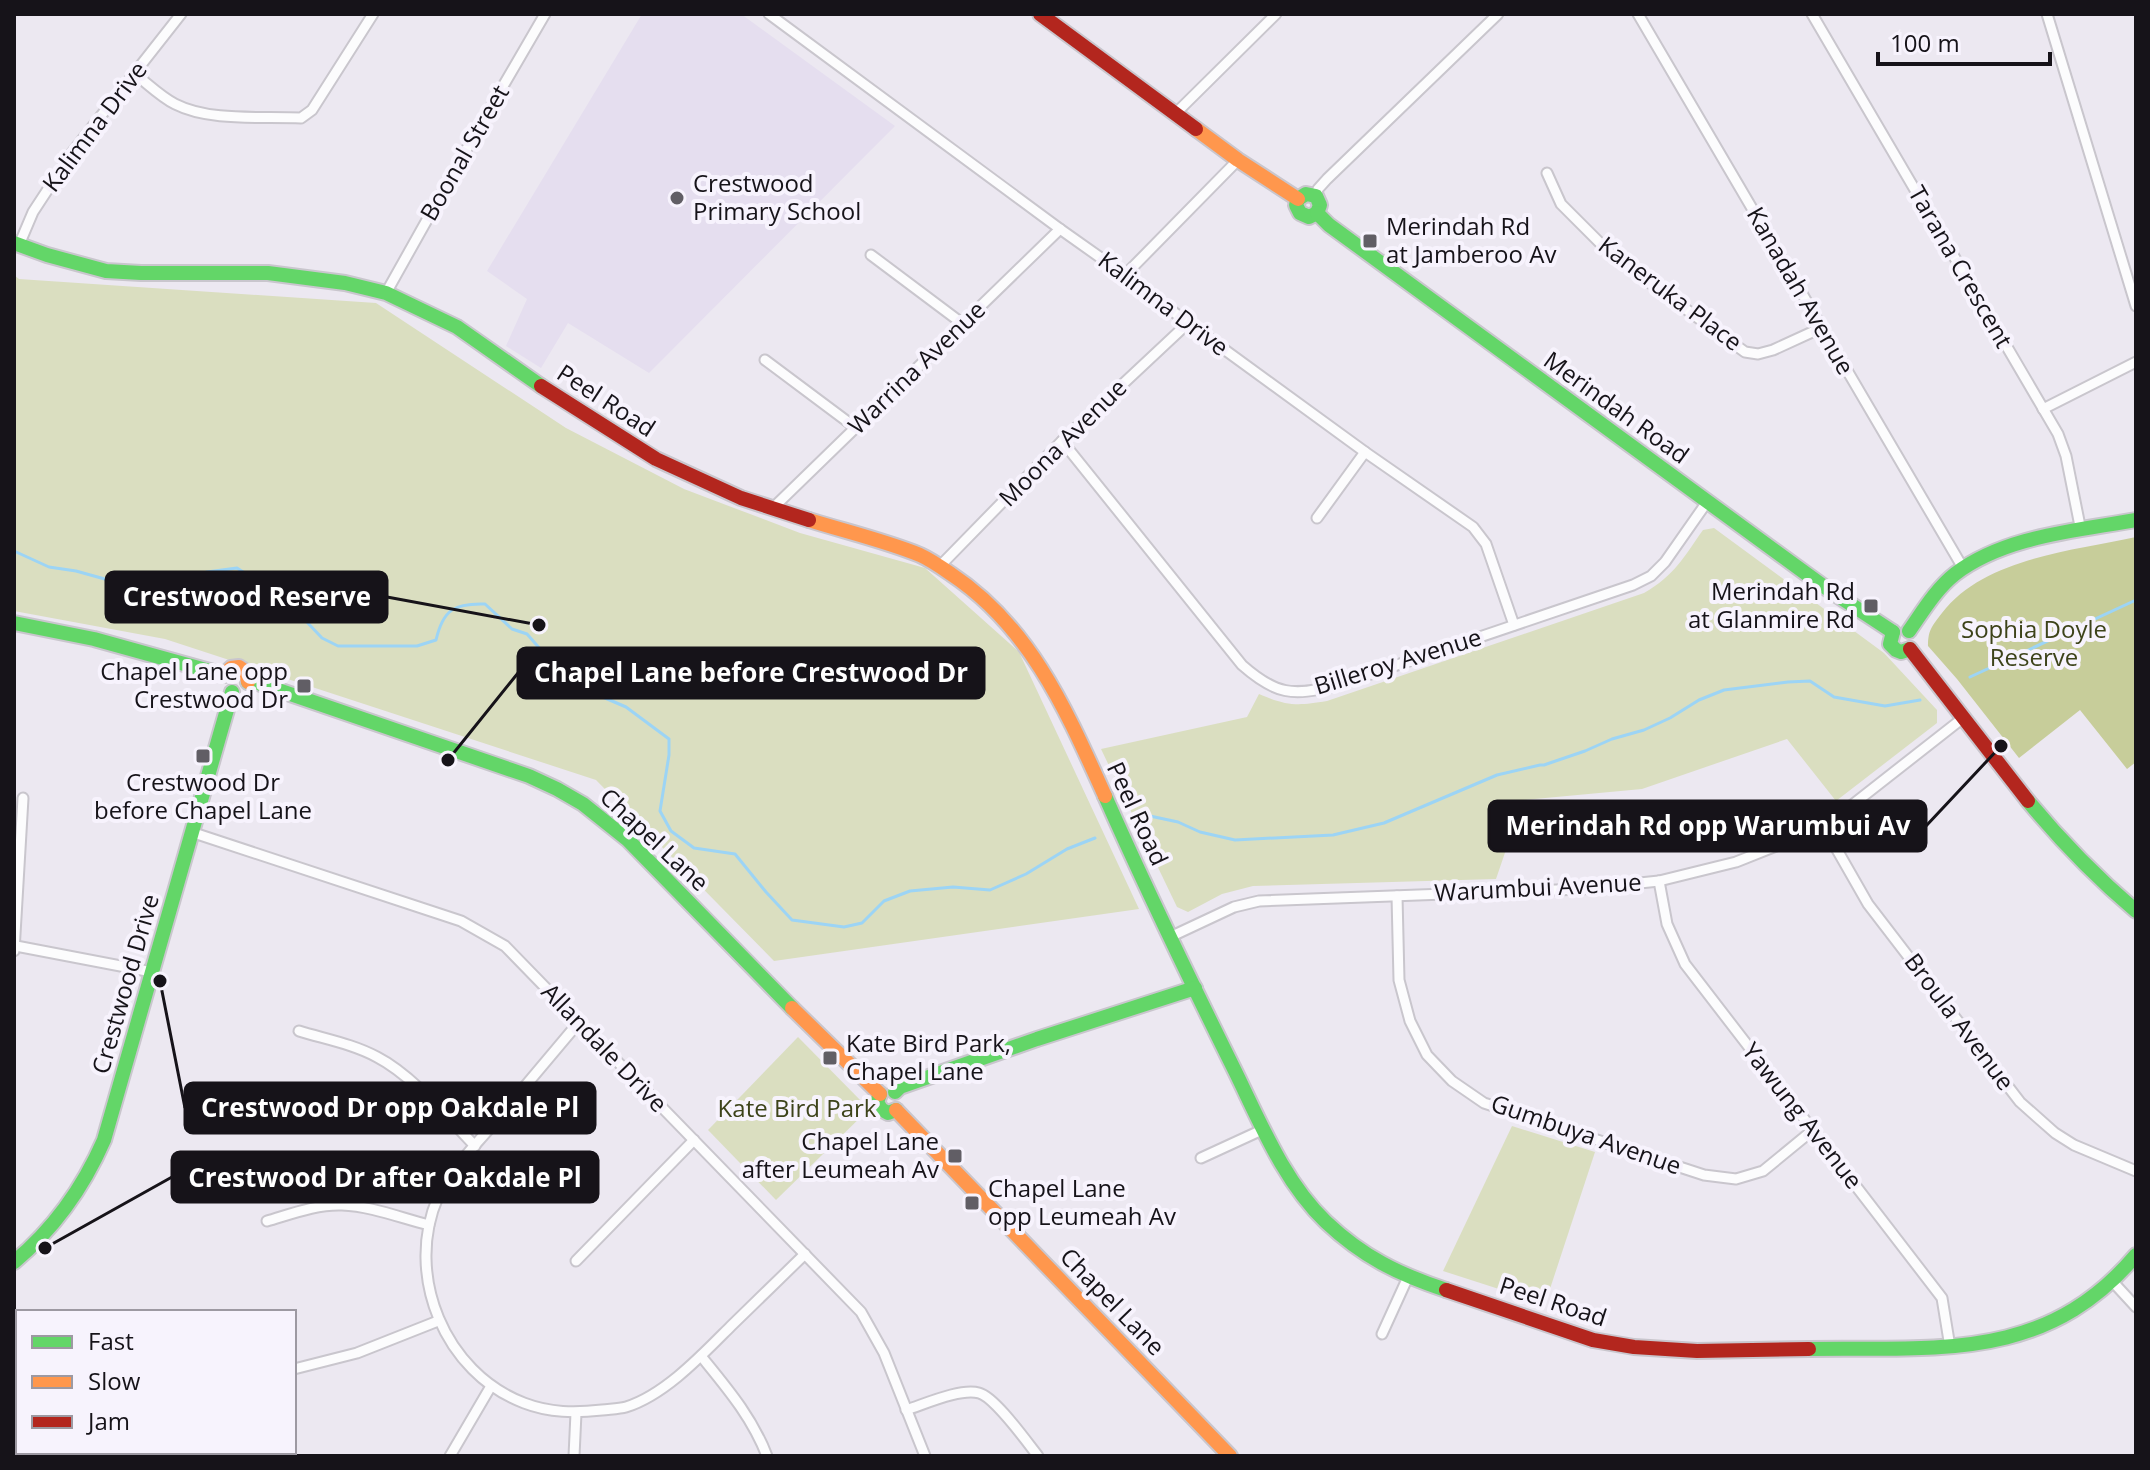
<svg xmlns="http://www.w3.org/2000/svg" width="2150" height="1470" viewBox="0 0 2150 1470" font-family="'Open Sans',sans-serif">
<rect width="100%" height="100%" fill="#ece8f1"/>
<polygon fill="#e5deef" points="642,14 741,14 895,126 649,373 568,323 541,368 506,346 527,299 487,271"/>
<g fill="#dadec0">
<polygon points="14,275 19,279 376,303 566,428 684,489 800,533 925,568 1019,652 1139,909 774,961 596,780 165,639 14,611"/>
<path d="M 1714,528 L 1884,653 L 1937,710 L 1937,723 L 1836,801 L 1787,739 L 1642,789 L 1523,800 L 1496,879 L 1253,886 L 1222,894 L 1188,912 L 1177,907 L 1101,749 L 1247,717 L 1259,694 C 1287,706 1297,706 1327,701 L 1644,593 C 1675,575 1683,558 1703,530 Z"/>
<polygon points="798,1037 869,1109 776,1200 708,1130"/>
<polygon points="1512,1126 1595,1152 1545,1304 1443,1271"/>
</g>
<path fill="#c7cd9a" d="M 2136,537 L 2136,762 L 2127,769 L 2080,710 L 2019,758 L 1957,679 L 1928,646 C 1928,630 1932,626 1942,613 C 1984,558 2072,551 2136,537 Z"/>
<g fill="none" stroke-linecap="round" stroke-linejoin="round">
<g stroke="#9cd4f5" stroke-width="3">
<path d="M 14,551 L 49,567 L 76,571 L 137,588 L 174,583 L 207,572 L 237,568 L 286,600 L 322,638 L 338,646 L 417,646 L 436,640 C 443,610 454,603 485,604 L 512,629 L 527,634 L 570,683 L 626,707 L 669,739 L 669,755 L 660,811 L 671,831 L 694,848 L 735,854 L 766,892 L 792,920 L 844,927 L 862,923 L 884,901 L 910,891 L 953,887 L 990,890 L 1026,874 L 1067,849 L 1095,838"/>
<polyline points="1970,677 2136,600"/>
<polyline points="1139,819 1150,816 1178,822 1200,832 1235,840 1333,835 1384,823 1497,775 1540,765 1544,765 1585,751 1612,739 1644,730 1670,718 1699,700 1724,690 1788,682 1810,681 1834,697 1885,706 1920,700"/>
</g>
<g stroke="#c9c6cd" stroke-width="13">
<g id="street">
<polyline points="769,14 1060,229 1125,275 1188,323 1365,452 1473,527 1486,544 1514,625"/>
<polyline points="1638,14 1963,568"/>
<polyline points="1812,14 2058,434 2066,456 2081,531"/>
<polyline points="2047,14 2136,306"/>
<path d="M 135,74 C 148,84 161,97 175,104 C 210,122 262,116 301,118 L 312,110 L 373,14"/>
<polyline points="1176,113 1276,14"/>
<polyline points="1547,173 1561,204 1614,257 1745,352 1758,354 1773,350 1821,328"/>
<polyline points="1316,196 1318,189 1327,179 1498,14"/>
<polyline points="19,245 33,212 71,154 181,14"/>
<polyline points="871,255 963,324"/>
<polyline points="1125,275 1238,160"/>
<polyline points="386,293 474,136 545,14"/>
<polyline points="765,360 856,428"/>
<polyline points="2043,409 2136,362"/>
<path d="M 1062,441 L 1242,665 C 1276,695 1292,696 1335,686 L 1633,585 L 1651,576 L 1665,562 L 1707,502"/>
<polyline points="774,507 1060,229"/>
<polyline points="1317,518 1365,452"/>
<polyline points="941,565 1062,441 1188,323"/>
<polyline points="1824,827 1868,904 2020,1102 2055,1133 2074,1145 2136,1171"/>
<polyline points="191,832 461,921 505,946 861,1312 884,1353 925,1456"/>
<polyline points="1659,881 1667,924 1685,964 1942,1298 1950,1347"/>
<polyline points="1397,896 1399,980 1410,1021 1427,1055 1452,1081 1484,1103 1704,1175 1736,1179 1763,1171 1813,1130"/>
<polyline points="1170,937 1234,907 1259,901 1582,889 1659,881 1736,862 1824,827 1963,718"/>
<polyline points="16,946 152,972"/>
<polyline points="14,951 23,798"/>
<path d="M 579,1022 C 549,1058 519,1093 489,1129 C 471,1150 449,1172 438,1197 C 404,1275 445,1373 524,1403 C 550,1413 575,1413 602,1410 C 610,1409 619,1409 626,1407 C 665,1395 703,1354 731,1326 C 756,1302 780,1278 805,1254"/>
<path d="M 299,1031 C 325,1039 353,1044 377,1057 C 412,1075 447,1117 475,1146"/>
<polyline points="1201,1158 1264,1129"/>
<path d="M 267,1221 C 291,1214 317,1204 342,1205 C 371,1206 401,1218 429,1225"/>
<polyline points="576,1261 694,1140"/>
<polyline points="2113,1282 2136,1307"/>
<polyline points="1382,1334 1408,1277"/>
<path d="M 701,1356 C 727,1388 752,1417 767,1456"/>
<polyline points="294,1369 357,1353 438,1321"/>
<path d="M 906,1410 C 925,1404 960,1388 979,1393 C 995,1397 1026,1441 1038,1456"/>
<polyline points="268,1456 269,1452"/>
<polyline points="450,1456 491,1386"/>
<polyline points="574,1456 576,1413"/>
</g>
</g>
<g stroke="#c9c6cd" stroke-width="18">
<g id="fast">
<polyline points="1298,199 1306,194 1316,196 1320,205 1317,213"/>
<polyline points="1298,199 1296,205 1300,213 1309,217 1317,213"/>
<polyline points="1317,213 1329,225 1823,586 1893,632"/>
<polyline points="14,243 47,255 106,271 141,273 268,273 345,283 386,293 457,327 541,386"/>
<polyline points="14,623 94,639 224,675"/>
<path d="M 1909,631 C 1923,611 1936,589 1955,574 C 2005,536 2076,531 2136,520"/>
<polyline points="1893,632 1890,644 1896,650 1901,652 1910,649"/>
<polyline points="248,682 258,683 529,776 557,789 583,804 628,840 792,1008"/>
<path d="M 1105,796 C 1146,889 1190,980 1235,1071 C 1260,1122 1284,1182 1326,1222 C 1363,1257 1398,1274 1446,1290"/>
<path d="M 2028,801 C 2061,841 2096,877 2136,911"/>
<polyline points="895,1092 900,1087 1037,1039 1195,988"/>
<polyline points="880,1094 877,1102 881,1109 888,1113 896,1110"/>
<path d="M 14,1262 C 55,1228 83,1188 104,1140 L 232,692"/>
<path d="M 1809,1349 C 1936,1347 2045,1363 2136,1255"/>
</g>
</g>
<g stroke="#c9c6cd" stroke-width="18">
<g id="slow">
<polyline points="1196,129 1238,160 1298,199"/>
<path d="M 809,520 C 844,531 886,541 920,555 C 931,560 941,567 951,574 C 1031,627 1067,712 1105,796"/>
<polyline points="224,675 231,668 239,667 246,672 248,682"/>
<polyline points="792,1008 880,1094"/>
<polyline points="896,1110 1230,1456"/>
</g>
</g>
<g stroke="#c9c6cd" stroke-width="18">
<g id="jam">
<polyline points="1040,14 1196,129"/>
<polyline points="541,386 656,459 741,498 809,520"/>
<polyline points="1910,649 2028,801"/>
<polyline points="1446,1290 1593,1340 1634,1347 1697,1351 1809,1349"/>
</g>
</g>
<use href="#street" stroke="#fcfcfd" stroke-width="9"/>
<use href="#fast" stroke="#63d668" stroke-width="14"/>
<use href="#slow" stroke="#ff974d" stroke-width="14"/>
<use href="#jam" stroke="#b3261e" stroke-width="14"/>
</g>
<g fill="#615e65" stroke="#f7f3fd" stroke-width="3">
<circle cx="677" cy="198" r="8"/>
<rect x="1362" y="233" width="16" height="16" rx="4"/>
<rect x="1863" y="598" width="16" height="16" rx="4"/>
<rect x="296" y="678" width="16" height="16" rx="4"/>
<rect x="195" y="748" width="16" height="16" rx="4"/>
<rect x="822" y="1050" width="16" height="16" rx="4"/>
<rect x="947" y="1148" width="16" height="16" rx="4"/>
<rect x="964" y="1195" width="16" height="16" rx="4"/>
</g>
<g text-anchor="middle" stroke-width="8" stroke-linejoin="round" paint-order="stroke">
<g font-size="24" fill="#161319" stroke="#f7f3fd">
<text transform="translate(95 127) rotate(-53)" y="8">Kalimna Drive</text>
<text transform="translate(465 153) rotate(-60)" y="8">Boonal Street</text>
<text transform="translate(1960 267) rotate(60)" y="8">Tarana Crescent</text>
<text transform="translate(1800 291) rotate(60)" y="8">Kanadah Avenue</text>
<text transform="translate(1670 294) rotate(37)" y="8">Kaneruka Place</text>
<text transform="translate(1163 304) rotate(37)" y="8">Kalimna Drive</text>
<text transform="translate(917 368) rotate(-44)" y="8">Warrina Avenue</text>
<text transform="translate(606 401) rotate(33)" y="8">Peel Road</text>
<text transform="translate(1616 408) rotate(36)" y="8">Merindah Road</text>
<text transform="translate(1063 443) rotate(-45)" y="8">Moona Avenue</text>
<text transform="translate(1398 662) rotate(-17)" y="8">Billeroy Avenue</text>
<text transform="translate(1137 814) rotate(65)" y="8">Peel Road</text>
<text transform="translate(654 840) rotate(43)" y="8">Chapel Lane</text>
<text transform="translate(1538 888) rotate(-3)" y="8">Warumbui Avenue</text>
<text transform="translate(126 984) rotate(-74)" y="8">Crestwood Drive</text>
<text transform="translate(1959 1022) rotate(53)" y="8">Broula Avenue</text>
<text transform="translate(604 1048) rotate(46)" y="8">Allandale Drive</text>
<text transform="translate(1802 1116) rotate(52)" y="8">Yawung Avenue</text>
<text transform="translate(1586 1135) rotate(19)" y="8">Gumbuya Avenue</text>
<text transform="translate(1112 1302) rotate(46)" y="8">Chapel Lane</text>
<text transform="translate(1553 1302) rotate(18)" y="8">Peel Road</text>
</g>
<g font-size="24" fill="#161319" stroke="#f7f3fd" text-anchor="start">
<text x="693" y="192">Crestwood<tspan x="693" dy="28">Primary School</tspan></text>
<text x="1386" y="235">Merindah Rd<tspan x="1386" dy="28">at Jamberoo Av</tspan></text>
<text x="1855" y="600" text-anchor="end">Merindah Rd<tspan x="1855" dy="28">at Glanmire Rd</tspan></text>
<text x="288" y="680" text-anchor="end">Chapel Lane opp<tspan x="288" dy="28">Crestwood Dr</tspan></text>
<text x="203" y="791" text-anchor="middle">Crestwood Dr<tspan x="203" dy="28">before Chapel Lane</tspan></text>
<text x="846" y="1052">Kate Bird Park,<tspan x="846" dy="28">Chapel Lane</tspan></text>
<text x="939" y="1150" text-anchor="end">Chapel Lane<tspan x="939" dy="28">after Leumeah Av</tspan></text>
<text x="988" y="1197">Chapel Lane<tspan x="988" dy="28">opp Leumeah Av</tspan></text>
</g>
<g font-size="24" fill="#3d431a" stroke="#f7f3fd">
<text x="2034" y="638">Sophia Doyle<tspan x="2034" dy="28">Reserve</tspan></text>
<text x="797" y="1117">Kate Bird Park</text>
</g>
</g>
<path fill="none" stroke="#161319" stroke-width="3" d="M539 625L387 597M448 760L518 673M2001 746L1926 826M160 981L185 1108M45 1248L172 1177"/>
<g fill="#161319" stroke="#f7f3fd" stroke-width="3">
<circle cx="539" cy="625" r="8"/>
<circle cx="448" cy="760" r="8"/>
<circle cx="2001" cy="746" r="8"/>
<circle cx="160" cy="981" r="8"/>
<circle cx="45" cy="1248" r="8"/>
</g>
<g fill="#161319" stroke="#161319" stroke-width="3">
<rect x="106" y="572" width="281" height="50" rx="8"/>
<rect x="518" y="648" width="466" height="50" rx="8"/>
<rect x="1489" y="801" width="437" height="50" rx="8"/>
<rect x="185" y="1083" width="410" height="50" rx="8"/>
<rect x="172" y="1152" width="426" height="50" rx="8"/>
</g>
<g font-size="26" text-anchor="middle" font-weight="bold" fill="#fff">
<text x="247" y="606">Crestwood Reserve</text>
<text x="751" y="682">Chapel Lane before Crestwood Dr</text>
<text x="1708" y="835">Merindah Rd opp Warumbui Av</text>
<text x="390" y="1117">Crestwood Dr opp Oakdale Pl</text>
<text x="385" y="1187">Crestwood Dr after Oakdale Pl</text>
</g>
<rect width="2150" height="1470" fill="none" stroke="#161319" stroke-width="32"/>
<rect x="16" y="1310" width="280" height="144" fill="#f7f3fd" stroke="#9d99a2" stroke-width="2"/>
<rect x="32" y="1336" width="40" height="12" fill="#63d668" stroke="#9d99a2" stroke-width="2"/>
<text x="88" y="1350" font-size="24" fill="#161319">Fast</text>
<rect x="32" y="1376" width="40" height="12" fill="#ff974d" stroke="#9d99a2" stroke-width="2"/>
<text x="88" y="1390" font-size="24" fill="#161319">Slow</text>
<rect x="32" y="1416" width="40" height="12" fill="#b3261e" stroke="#9d99a2" stroke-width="2"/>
<text x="88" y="1430" font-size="24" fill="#161319">Jam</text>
<path d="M1878 52v12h172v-12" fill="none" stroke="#161319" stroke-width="4"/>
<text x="1890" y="52" font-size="24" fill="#161319" stroke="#f7f3fd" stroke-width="6" paint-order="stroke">100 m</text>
</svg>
